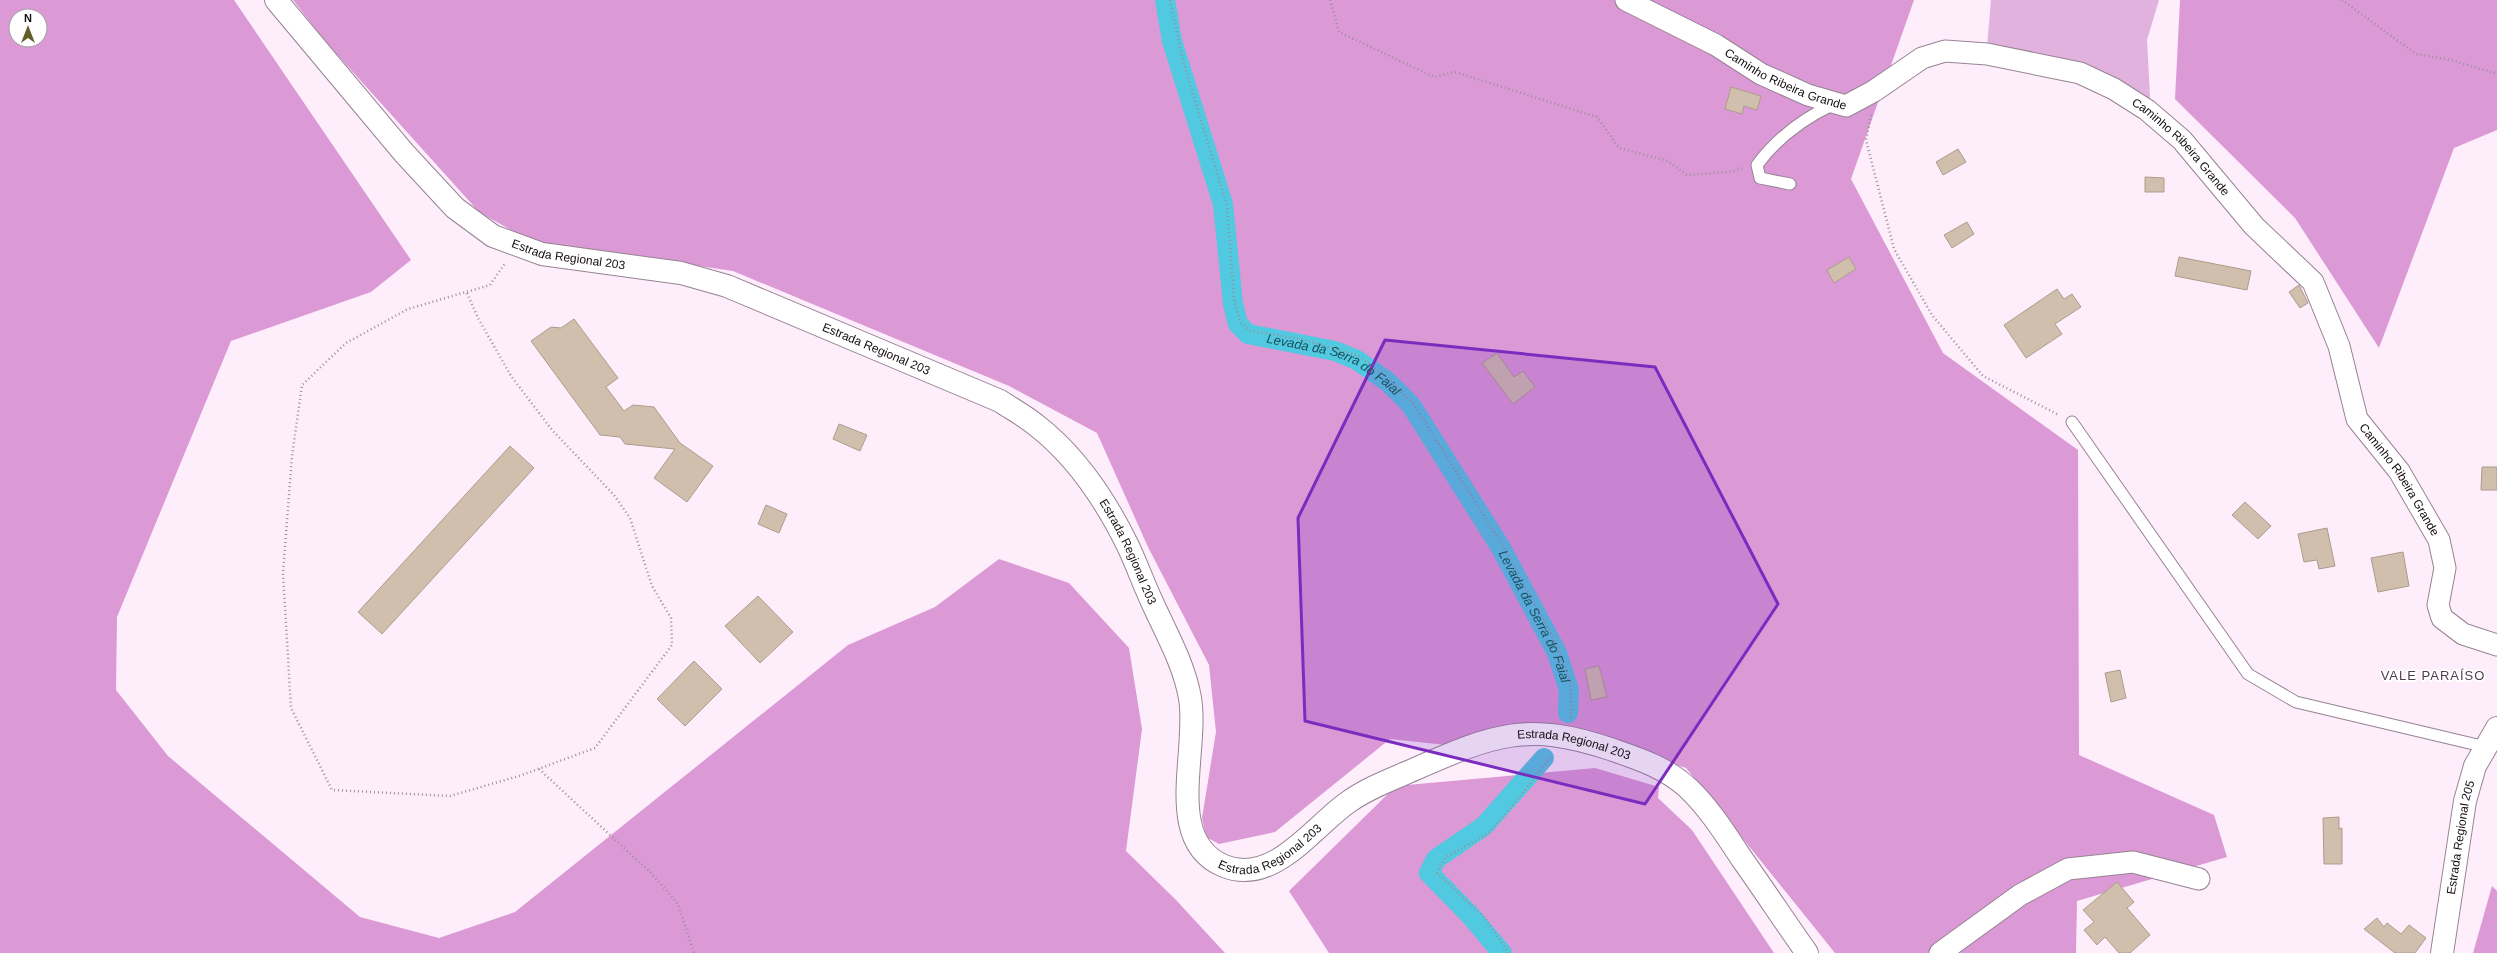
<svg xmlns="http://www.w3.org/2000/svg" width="2497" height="953" viewBox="0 0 2497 953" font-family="Arial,sans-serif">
<rect width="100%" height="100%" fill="#feeefc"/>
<polygon fill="#e1b2dd" points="1991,0 2159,0 2147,40 2151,115 2082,66 1987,46"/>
<g fill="#db99d6" fill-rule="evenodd">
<path d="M 0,0 L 234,0 L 411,260 L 371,292 L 231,341 L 117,617 L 116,690 L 168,756 L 360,917 L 439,938 L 515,912 L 848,645 L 935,607 L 999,559 L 1069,583 L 1129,648 L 1142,729 L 1126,851 L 1176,900 L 1225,953 L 0,953 ZM 16,16 L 40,16 L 40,40 L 16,40 Z"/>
<polygon points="293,0 1914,0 1851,179 1943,353 2078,450 2079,755 2214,815 2227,857 2077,901 2076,953 1835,953 1686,768 1560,732 1465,747 1390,739 1275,832 1219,844 1206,837 1202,818 1216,732 1209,665 1148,547 1097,433 1009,386 733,271 532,242 479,212 324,40"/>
<polygon points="2180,0 2497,0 2497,130 2454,148 2379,348 2295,218 2175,99"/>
<polygon points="1595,768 1659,787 1658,798 1692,830 1774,953 1329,953 1289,891 1396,786"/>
<polygon points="2492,886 2497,891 2497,953 2473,953"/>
</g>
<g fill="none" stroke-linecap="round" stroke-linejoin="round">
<g stroke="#50c9e1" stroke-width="20">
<path id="s1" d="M 1165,0 L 1172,41 L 1223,204 L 1233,304 L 1238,324 L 1248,334 L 1335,351 L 1357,360 L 1388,382 L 1411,405 L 1501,548 L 1557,653 L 1569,690 L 1568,713"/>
<polyline points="1502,953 1471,916 1429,873 1436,859 1484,826 1544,758"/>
</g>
</g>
<g fill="#d1bfad" stroke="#ad9c8b">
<polygon points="1731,87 1761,96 1757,110 1744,106 1742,114 1725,109"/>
<polygon points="1958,149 1966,162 1943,175 1936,162"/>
<polygon points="2145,177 2164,178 2164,192 2145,192"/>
<polygon points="1967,222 1974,234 1952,248 1944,235"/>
<polygon points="1849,257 1856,269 1834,283 1827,270"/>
<polygon points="2179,257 2251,271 2247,290 2175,276"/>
<polygon points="2299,285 2308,303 2300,308 2289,292"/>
<polygon points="2057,289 2064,299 2072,294 2081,307 2055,324 2062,334 2026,358 2004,325"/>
<polygon points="574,319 618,378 606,387 624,411 633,405 654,407 680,443 713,466 687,502 654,478 675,449 625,444 620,437 600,435 531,341 551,327 561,328"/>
<polygon points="1497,353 1514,377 1523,371 1535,387 1513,404 1482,363"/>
<polygon points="839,424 867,435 860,451 833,439"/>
<polygon points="510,446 534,468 382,634 358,612"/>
<polygon points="2482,467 2497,467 2497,490 2481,490"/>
<polygon points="2245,502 2271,526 2258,539 2232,515"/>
<polygon points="766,505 787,514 779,533 758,524"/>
<polygon points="2327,528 2335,566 2319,569 2317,560 2304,562 2298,534"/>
<polygon points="2403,552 2409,586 2378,592 2371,558"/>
<polygon points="758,596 793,632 760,663 725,626"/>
<polygon points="694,661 722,689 685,726 657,699"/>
<polygon points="1599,666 1607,697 1591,700 1585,669"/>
<polygon points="2120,670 2126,698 2111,702 2105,673"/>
<polygon points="2339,817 2339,829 2342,828 2342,864 2324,864 2323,818"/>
<polygon points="2117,882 2134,902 2127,908 2150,935 2130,953 2119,953 2105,937 2097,945 2084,930 2094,922 2083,910"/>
<polygon points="2377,918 2384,927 2387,923 2401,934 2409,925 2426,938 2415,953 2395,953 2364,929"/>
</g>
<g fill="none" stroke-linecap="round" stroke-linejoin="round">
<g stroke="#968394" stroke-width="13">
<g id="service">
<path d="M 1790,184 L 1760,178 L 1757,165 C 1777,138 1804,118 1834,104"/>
<polyline points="2072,422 2248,674 2296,702 2486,747"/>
</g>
</g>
<g stroke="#968394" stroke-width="23">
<g id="minor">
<path id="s2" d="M 1626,0 L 1716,45 L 1761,74 L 1808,95 L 1846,106 L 1874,91 L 1922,58 L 1945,51 L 1987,54 L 2080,73 L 2114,89 L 2147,110 L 2182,140 L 2254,226 L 2313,282 L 2339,346 L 2357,419 L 2399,471 L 2439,540 L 2445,568 L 2438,605 L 2442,618 L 2463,634 L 2497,645"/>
<polyline points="1940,953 2020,895 2068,869 2133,862 2199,879"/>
</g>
</g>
<g stroke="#968394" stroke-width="24">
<g id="secondary">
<path id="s3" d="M 276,0 L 404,153 L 455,208 L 493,236 L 542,254 L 681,273 L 727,286 L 1000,401 C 1012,409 1025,416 1036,425 C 1076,456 1106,501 1128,546 C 1137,565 1144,585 1153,604 C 1167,635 1184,664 1190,698 C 1199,751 1163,841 1224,866 C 1273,886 1313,827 1347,803 C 1367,788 1393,779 1415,769 C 1493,735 1527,721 1610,749 C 1639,759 1665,767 1688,788 C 1710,809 1726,835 1742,859 C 1764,890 1785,922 1807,953"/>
<path id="s4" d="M 2442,953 L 2465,801 L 2475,766 L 2497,728"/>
</g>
</g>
<g stroke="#9b8f99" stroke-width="2.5" stroke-dasharray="1 3" stroke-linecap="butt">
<polyline points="1170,0 1183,61 1227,205 1234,299 1240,322 1251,331 1301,339 1359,356 1383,374 1413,403 1501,543 1552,635 1570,681 1572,711 1570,718"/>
<polyline points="1330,0 1339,32 1434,77 1455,72 1597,117 1619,148 1668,161 1687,175 1729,172 1743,168"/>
<polyline points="2342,0 2416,54 2451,60 2497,74"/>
<polyline points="1871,115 1866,140 1894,249 1932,315 1983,376 2059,415"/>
<polyline points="467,293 478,318 511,376 552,430 614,495 630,518 652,586 671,618 672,645 595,748 519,776 450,796 332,790 291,708 283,573 292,456 302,385 346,343 408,309 490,285 506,262"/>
<polyline points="539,769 651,873 678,904 694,953"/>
<polyline points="1509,953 1484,917 1437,873 1446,857 1489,833 1518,799 1552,755"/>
</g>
<use href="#service" stroke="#fff" stroke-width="11"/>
<use href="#minor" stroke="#fff" stroke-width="21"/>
<use href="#secondary" stroke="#fff" stroke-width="22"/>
</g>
<path fill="#7b2cbf" fill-opacity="0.2" stroke="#7b2cbf" stroke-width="3" stroke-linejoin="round" d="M 1385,340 L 1655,367 L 1778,604 L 1645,804 L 1305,721 L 1298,518 Z"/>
<g text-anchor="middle" stroke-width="3.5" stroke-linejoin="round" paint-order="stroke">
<g font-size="12" fill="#140d13" stroke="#fff">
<text dy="4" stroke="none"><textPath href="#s2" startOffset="179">Caminho Ribeira Grande</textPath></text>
<text dy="4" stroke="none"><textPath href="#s2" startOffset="623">Caminho Ribeira Grande</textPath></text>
<text dy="4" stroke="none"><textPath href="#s3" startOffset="400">Estrada Regional 203</textPath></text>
<text dy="4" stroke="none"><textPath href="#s3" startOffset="724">Estrada Regional 203</textPath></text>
<text dy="4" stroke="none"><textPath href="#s2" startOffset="1031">Caminho Ribeira Grande</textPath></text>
<text dy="4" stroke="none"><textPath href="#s3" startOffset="1060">Estrada Regional 203</textPath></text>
<text dy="4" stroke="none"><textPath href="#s3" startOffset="1790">Estrada Regional 203</textPath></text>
<text dy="4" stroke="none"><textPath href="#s4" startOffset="117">Estrada Regional 205</textPath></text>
<text dy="4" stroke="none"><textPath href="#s3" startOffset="1454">Estrada Regional 203</textPath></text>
</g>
<g font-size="13" font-style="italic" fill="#1c4f5a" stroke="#fff">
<text dy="5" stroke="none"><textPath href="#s1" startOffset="440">Levada da Serra do Faial</textPath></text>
<text dy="5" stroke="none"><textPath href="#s1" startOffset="776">Levada da Serra do Faial</textPath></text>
</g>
<g font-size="13" letter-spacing="1" fill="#4e3e4c" stroke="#fff">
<text x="2433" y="680">VALE PARAÍSO</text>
</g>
</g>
<g transform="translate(28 28)"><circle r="19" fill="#ffffff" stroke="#a19ea1"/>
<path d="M0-3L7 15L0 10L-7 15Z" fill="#625e2a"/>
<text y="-6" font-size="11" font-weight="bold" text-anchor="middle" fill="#140d13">N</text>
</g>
</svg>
